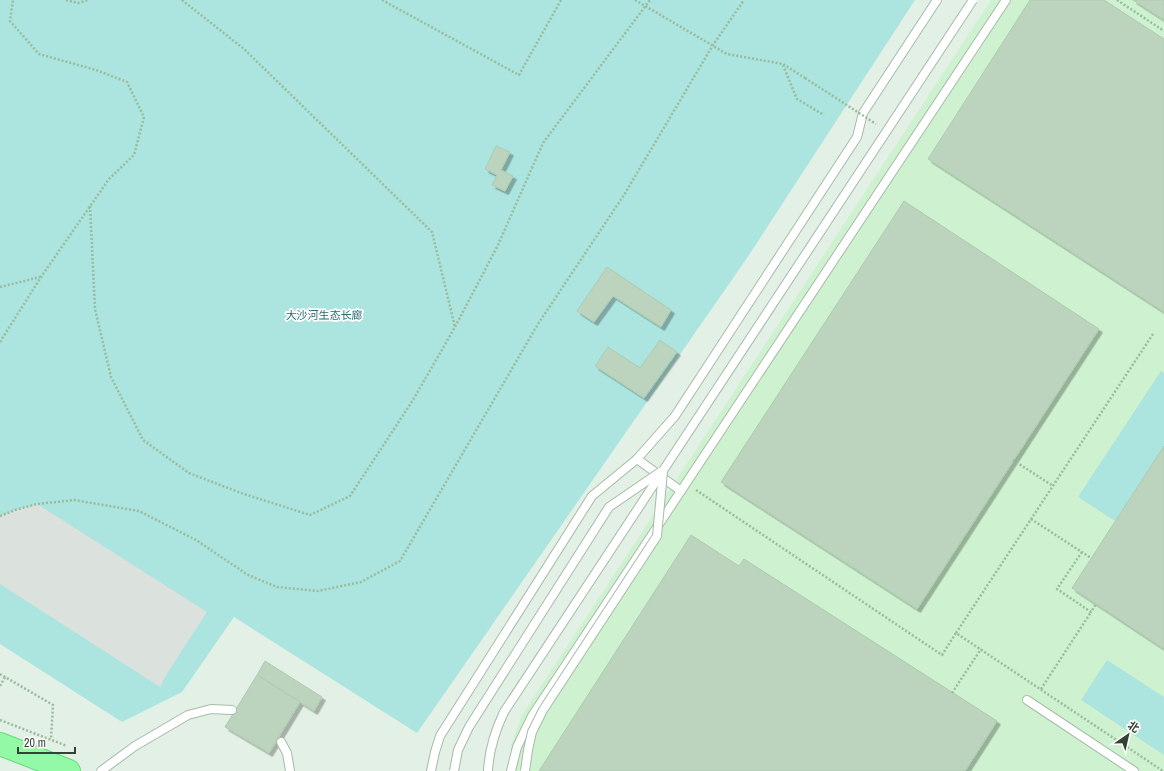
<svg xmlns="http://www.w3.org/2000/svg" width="1164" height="771" viewBox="0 0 1164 771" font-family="'Archivo Narrow','Noto Sans SC',sans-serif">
<defs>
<filter id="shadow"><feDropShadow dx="3.5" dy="3.5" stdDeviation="0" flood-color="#0004"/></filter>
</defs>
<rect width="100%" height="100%" fill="#e3f0e5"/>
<polygon fill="#cef2cf" points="991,0 1164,0 1164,771 512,771 511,745 522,715"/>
<g fill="#ace4df">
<polygon points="0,0 915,0 747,258 417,733 234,617 182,692 122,722 0,644"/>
<polygon points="1161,371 1164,373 1164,446 1115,521 1078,497"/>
<polygon points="1107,660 1164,697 1164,755 1081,700"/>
</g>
<polygon fill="#dbe1dc" points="37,504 207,612 168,672 160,687 0,584 0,516 15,510"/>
<g fill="#bcd4be" stroke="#acccaf" filter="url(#shadow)">
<polygon points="1030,0 1104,0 1164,39 1164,312 928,159"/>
<polygon points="1133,0 1164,0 1164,20"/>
<polygon points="496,146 510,152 501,170 513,176 505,191 492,185 497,175 485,169"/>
<polygon points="904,201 1099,329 917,609 721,482"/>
<polygon points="607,267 671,310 661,327 613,296 594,322 577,311"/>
<polygon points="660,340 677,352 644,398 595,366 608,347 640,368"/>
<polygon points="1164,446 1164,649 1072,588"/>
<polygon points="691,535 739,566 744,559 997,721 965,771 539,771"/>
<polygon points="265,661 322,697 314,711 257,675"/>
<polygon points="257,675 300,702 269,753 225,727"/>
</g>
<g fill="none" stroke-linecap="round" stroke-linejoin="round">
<g stroke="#a6bba9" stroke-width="10">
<g id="lane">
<polyline points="637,459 681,491"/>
<polyline points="1027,700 1134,771"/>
<polyline points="281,742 287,753 290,771"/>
<polyline points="101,771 135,746 188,715 211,709 232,710"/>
<polyline points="431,771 435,752 440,736 592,496 637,459 675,416 857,137 863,113 937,0"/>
<path d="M 488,771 C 489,750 495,731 504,712"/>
<polyline points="511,771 517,747 532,716 1006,0"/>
</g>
</g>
<g stroke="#64dd78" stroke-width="24">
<polyline id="primary" points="0,744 69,771"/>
</g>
<g stroke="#98bc9c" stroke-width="2.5" stroke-dasharray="2 2" stroke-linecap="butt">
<polyline points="66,0 78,3 88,0"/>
<polyline points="182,0 244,49 432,232 455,327"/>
<polyline points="382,0 519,75 561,0"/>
<polyline points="635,0 727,54 783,64 805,78"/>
<polyline points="1117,0 1164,31"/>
<polyline points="783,65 797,99 824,115"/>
<polyline points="90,206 95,309 111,377 143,440 189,473 241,493 310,515 350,496 377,455 413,400 455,327 498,245 543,143 650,0"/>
<polyline points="0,287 40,277"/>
<polyline points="1153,334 956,633 1163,771"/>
<polyline points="0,342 41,277 109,179 134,155 144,117 127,82 96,70 39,54 10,21 13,0"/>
<polyline points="1013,460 1053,486"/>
<polyline points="696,490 942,655 956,633"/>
<polyline points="0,516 15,510 37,504 74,500 139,511 196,540 248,575 277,587 318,591 361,582 400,561 538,324 624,195 713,45 744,0"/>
<polyline points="1031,519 1091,558"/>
<polyline points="1082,552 1057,589 1091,612 1096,604"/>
<polyline points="0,674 53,705 51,739"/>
<polyline points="0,686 5,677"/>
<polyline points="1041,689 1091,612"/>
<polyline points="952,693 981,649"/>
<polyline points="0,720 67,746"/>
</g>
<use href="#lane" stroke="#fff" stroke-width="8"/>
<use href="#primary" stroke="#93f9a6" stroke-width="22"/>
<g stroke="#a6bba9" stroke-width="10" stroke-linecap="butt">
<g id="lane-bridge">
<polyline points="504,712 973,0"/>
<polyline points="454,771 458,750 469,727 609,507 660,472"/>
<polyline points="525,771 528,750 532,732 543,710 657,536 663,472"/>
</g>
</g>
<polyline stroke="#98bc9c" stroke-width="2.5" stroke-dasharray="2 2" stroke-linecap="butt" points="805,78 876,124"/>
<use href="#lane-bridge" stroke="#fff" stroke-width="8"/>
</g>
<g text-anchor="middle" stroke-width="3.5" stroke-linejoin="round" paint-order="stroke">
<g font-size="11" fill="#2a6a70" stroke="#fff">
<text x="324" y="319">大沙河生态长廊</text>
</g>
</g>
<g transform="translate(1128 735) rotate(34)" stroke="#ffffff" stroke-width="3" paint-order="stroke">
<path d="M0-3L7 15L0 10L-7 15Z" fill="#334234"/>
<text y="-6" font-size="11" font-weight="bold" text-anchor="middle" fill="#334234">北</text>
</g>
<path d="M18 747v6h57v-6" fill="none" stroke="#334234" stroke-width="2"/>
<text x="24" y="747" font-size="12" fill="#334234" stroke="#ffffff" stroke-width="3" paint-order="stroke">20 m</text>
</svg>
